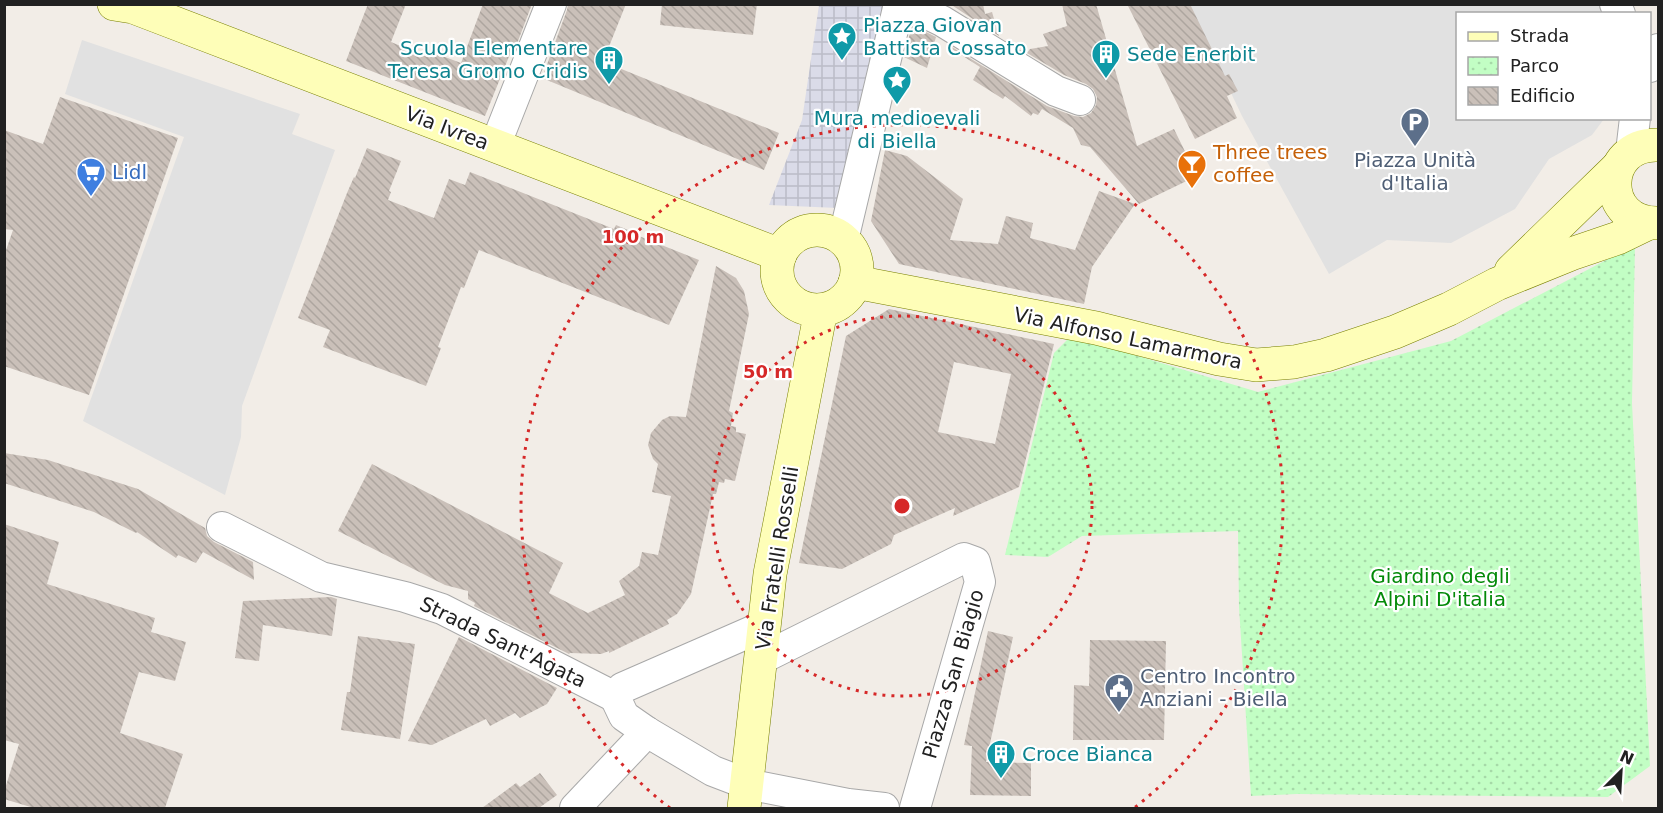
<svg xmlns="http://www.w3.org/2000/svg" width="1663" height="813" viewBox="0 0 1663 813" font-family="'DejaVu Sans',sans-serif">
<defs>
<pattern id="park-dots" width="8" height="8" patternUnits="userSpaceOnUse" patternTransform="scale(1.5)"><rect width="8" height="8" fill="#c2fec4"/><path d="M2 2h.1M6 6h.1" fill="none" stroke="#a6d9a8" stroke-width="1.8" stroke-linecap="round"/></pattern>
<pattern id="plaza-grid" width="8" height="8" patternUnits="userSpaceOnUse" patternTransform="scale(1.5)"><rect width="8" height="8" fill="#dadbe8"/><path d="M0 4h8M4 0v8" fill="none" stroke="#bbbcc7"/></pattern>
<pattern id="building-back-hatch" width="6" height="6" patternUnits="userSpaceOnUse" patternTransform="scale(1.5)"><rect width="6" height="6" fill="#cac0b9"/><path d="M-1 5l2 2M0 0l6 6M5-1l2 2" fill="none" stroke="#ada59f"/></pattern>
</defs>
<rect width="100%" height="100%" fill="#f2ede7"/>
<polygon fill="url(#park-dots)" points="1635,245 1632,403 1650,766 1608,797 1297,794 1251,796 1239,607 1238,531 1082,536 1048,557 1005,555 1054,353 1071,336 1258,392 1451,341"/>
<g fill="#e1e1e1">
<polygon points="1189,5 1599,5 1604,13 1458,14 1458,118 1604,119 1592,135 1549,159 1515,209 1451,243 1387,240 1329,274 1242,116"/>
<polygon points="82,40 300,114 292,134 335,150 242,406 241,437 225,495 83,421 184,137 65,94"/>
</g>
<polygon fill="url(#plaza-grid)" points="819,5 889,5 838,208 769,205 802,120"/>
<g fill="url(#building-back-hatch)" fill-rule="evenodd">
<polygon points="368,4 406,4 391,42 427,57 429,51 461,63 483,4 532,4 515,49 512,49 485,116 346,61"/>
<polygon points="568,4 626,4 608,49 618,54 614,66 779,133 764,170 542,78 567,10"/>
<polygon points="662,4 757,4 753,35 660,25"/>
<polygon points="950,4 983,4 985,14 992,12 999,36"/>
<polygon points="1062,4 1096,4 1137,146 1174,129 1197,176 1139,204 1090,147 1081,145 1073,128 1042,109 1038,115 1033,113 1031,116 1005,96 1003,99 973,80 980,67 952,49 952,47 1047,106 1074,116 1083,117 1091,113 1096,105 1097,97 1093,89 1086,84 1064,75 1027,53 1030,49 1048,46 1043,34 1067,26"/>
<polygon points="1127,4 1190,4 1225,76 1229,74 1238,91 1227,96 1237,118 1195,139"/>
<polygon points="912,25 936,37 927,68 904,57"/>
<polygon points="60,97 178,138 89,395 4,366 4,256 13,230 4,229 4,130 43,144"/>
<polygon points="367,148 401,161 389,191 391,192 388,200 434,218 449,179 465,185 470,172 614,229 616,225 635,233 634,234 699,260 669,325 479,250 464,288 461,287 438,347 441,348 426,386 323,347 330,330 298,318 347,193 354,177 355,178"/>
<polygon points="885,150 907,156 963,199 950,240 998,244 1006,216 1033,223 1030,238 1075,250 1099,191 1135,204 1092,267 1084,304 899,264 871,221"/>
<polygon points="716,266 736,278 744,291 749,314 729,411 733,413 731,426 736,427 736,432 746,434 735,481 725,479 724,483 719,482 716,494 713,494 691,594 677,614 667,620 669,624 609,653 609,651 601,654 570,653 569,654 474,606 475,603 468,599 468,591 445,585 338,531 372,464 563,563 549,593 588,613 625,595 619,581 639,566 642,552 658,555 671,496 652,492 658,464 653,459 648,445 651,433 662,420 670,416 686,417"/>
<path d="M 889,309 L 1054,344 L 1019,487 L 953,516 L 955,508 L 894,535 L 891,544 L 842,569 L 799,563 L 846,336 ZM 954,362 L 1011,374 L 995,444 L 938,432 Z"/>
<polygon points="4,453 48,460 138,489 205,528 207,536 214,542 253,562 254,580 203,552 196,563 178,555 176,558 137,532 136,533 94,512 4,483"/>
<polygon points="4,524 59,542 47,584 155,618 151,632 186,642 175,681 139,672 120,733 183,754 165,808 34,808 4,799 4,792 19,744 4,740"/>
<polygon points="331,597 337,599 332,636 263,625 259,661 235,658 243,601"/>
<polygon points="988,631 1013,637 986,762 1031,763 1031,796 970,795 972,746 964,745"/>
<polygon points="358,636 415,644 400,739 341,730 347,692 350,692"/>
<polygon points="459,637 557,688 547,704 520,718 515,713 490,726 486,719 432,745 408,741"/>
<polygon points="1090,640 1166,641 1164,740 1073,740 1074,685 1089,686"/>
<polygon points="540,773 557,795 539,808 482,808 516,783 520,787"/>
</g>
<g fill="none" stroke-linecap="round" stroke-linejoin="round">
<g stroke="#a8a8a8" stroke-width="32">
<g id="street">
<polyline points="907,4 942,21 1056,91 1080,100"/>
<polyline points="1615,4 1620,14"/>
<polyline points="1650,67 1658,49"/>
<polyline points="495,146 551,4"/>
<polyline points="1631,152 1635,118"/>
<polyline points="843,240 899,4"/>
<polyline points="222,527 321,577 405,597 442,609 615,697"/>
<polyline points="764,626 622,688 615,697 624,716 647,732 713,771 747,784 848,804 884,808"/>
<polyline points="761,659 964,558 975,562 980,582 915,808"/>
<polyline points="575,808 647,732"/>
</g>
</g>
<g stroke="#777f00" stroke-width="34">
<g id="secondary">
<polyline points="114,4 133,7 780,255"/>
<path d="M 1658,145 C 1601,143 1600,224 1658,223"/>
<circle cx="817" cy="270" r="40"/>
<polyline points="1511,271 1617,168"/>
<polyline points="855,282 1096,328 1219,359 1256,365 1294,362 1326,355 1395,332 1449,309 1497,284 1571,254 1618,238 1649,223"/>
<polyline points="744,808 770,574 821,310"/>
</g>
</g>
<use href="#street" stroke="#fff" stroke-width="30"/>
<use href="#secondary" stroke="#fefeb8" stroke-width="33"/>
</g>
<g fill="none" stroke="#d62828" stroke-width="3" stroke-dasharray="3 6">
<circle cx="902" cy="506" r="190"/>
<path d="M670 808A381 381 0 1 1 1134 808"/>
</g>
<defs>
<g id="sight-pin" transform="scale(1.5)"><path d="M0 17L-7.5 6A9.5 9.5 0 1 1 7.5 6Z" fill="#0f9aa8" stroke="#fff"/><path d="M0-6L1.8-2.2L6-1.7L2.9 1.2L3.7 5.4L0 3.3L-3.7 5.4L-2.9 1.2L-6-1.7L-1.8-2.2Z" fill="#fff"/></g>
<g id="building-pin" transform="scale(1.5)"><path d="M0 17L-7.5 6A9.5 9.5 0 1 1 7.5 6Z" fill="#0f9aa8" stroke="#fff"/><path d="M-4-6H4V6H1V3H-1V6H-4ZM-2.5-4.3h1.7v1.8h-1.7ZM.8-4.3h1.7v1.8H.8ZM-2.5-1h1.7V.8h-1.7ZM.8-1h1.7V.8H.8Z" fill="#fff"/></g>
<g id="parking-pin" transform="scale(1.5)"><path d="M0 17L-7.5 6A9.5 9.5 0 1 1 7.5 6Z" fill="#5c6f8a" stroke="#fff"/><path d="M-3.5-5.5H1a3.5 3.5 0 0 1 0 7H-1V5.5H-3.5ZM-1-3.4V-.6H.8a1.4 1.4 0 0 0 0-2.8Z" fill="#fff"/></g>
<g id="bar-pin" transform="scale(1.5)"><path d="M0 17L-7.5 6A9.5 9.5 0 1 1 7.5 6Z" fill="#e8710a" stroke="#fff"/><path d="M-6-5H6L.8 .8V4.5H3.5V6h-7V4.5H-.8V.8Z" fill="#fff"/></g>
<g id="supermarket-pin" transform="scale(1.5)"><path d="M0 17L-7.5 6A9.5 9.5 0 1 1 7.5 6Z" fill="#3f7fe0" stroke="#fff"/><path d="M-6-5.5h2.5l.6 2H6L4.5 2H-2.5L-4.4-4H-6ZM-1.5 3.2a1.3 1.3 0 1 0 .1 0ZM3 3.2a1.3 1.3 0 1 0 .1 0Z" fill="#fff"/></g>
<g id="civic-pin" transform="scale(1.5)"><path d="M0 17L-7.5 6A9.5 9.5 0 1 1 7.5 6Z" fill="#5c6f8a" stroke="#fff"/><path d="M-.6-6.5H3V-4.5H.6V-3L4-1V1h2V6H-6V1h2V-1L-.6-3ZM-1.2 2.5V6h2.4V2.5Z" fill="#fff"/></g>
</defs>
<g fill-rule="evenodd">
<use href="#sight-pin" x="842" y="36"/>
<use href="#building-pin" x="1106" y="54"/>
<use href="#building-pin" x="609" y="60"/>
<use href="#sight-pin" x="897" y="80"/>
<use href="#parking-pin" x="1415" y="122"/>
<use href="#bar-pin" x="1192" y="164"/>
<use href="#supermarket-pin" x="91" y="172"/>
<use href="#civic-pin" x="1119" y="688"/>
<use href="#building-pin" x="1001" y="754"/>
</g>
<g text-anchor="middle" stroke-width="4.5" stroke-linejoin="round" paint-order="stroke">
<g font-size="20" fill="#0d838f" stroke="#fff" text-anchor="start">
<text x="863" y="32">Piazza Giovan<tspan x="863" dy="23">Battista Cossato</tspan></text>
<text x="588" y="55" text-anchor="end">Scuola Elementare<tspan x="588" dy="23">Teresa Gromo Cridis</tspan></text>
<text x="1127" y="61">Sede Enerbit</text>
<text x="897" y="125" text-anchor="middle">Mura medioevali<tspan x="897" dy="23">di Biella</tspan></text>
<text x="1022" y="761">Croce Bianca</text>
</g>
<g font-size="20" fill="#212121" stroke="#fff">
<text transform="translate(447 128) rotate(21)" y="7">Via Ivrea</text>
<text transform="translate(1128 338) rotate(12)" y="7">Via Alfonso Lamarmora</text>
<text transform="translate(777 558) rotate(-81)" y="7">Via Fratelli Rosselli</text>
<text transform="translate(503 642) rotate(26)" y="7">Strada Sant'Agata</text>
<text transform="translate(953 674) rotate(-74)" y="7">Piazza San Biagio</text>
</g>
<g font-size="20" fill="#c56008" stroke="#fff" text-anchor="start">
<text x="1213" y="159">Three trees<tspan x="1213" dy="23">coffee</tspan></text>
</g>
<g font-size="20" fill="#4e5e75" stroke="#fff">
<text x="1415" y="167">Piazza Unità<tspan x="1415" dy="23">d'Italia</tspan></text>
<text x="1140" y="683" text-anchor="start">Centro Incontro<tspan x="1140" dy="23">Anziani - Biella</tspan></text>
</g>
<g font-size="20" fill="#366cbe" stroke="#fff" text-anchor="start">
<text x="112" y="179">Lidl</text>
</g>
<g font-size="20" fill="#038a08" stroke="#fff">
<text x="1440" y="583">Giardino degli<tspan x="1440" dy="23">Alpini D'italia</tspan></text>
</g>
</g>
<circle cx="902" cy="506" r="9" fill="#d62828" stroke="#fff" stroke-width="3"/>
<g font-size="18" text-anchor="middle" font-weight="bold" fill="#d62828" stroke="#fff" stroke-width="4.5" stroke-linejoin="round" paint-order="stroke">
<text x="633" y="243">100 m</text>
<text x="768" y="378">50 m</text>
</g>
<rect width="1663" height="813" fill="none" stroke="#212121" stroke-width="12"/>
<rect x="1456" y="12" width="195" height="108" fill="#ffffff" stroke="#a6a6a6" stroke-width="1.5"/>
<rect x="1468" y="32" width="30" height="9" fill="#fefeb8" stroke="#a6a6a6" stroke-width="1.5"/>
<text x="1510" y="42" font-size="18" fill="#212121">Strada</text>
<rect x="1468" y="57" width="30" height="18" fill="url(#park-dots)" stroke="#a6a6a6" stroke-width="1.5"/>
<text x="1510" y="72" font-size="18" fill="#212121">Parco</text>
<rect x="1468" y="87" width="30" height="18" fill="url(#building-back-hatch)" stroke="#a6a6a6" stroke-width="1.5"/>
<text x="1510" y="102" font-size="18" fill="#212121">Edificio</text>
<g transform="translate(1621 771) rotate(24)" stroke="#ffffff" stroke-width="4.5" paint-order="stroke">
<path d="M0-4.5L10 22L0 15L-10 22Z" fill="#212121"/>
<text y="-9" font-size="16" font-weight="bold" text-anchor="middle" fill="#212121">N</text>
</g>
</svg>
